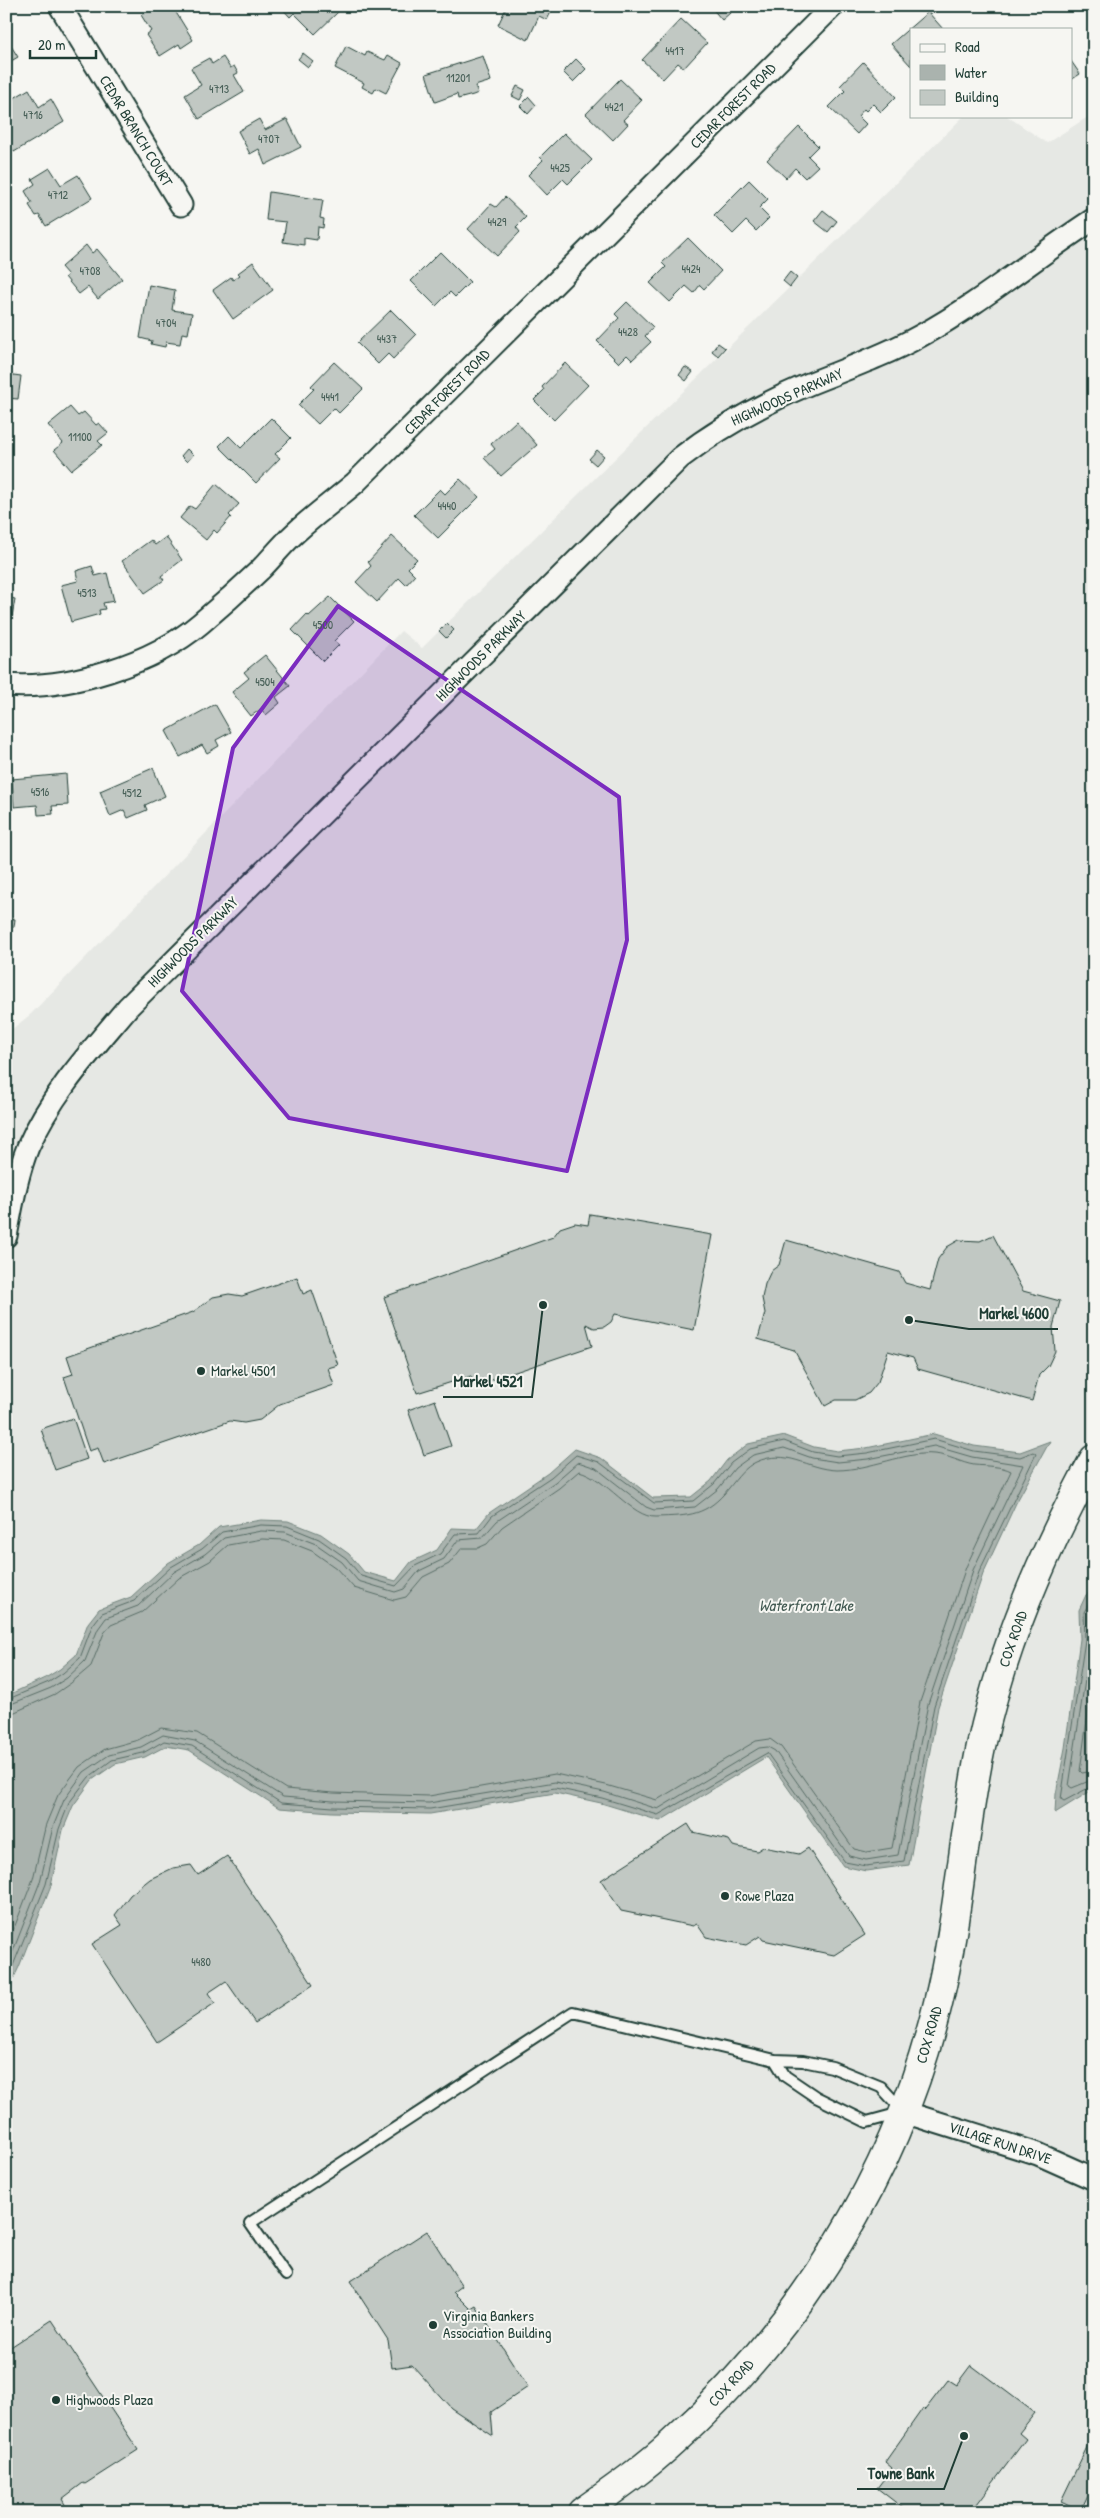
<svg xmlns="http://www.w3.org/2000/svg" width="1100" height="2518" viewBox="0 0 1100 2518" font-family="'Patrick Hand',sans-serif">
<rect width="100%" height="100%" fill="#f6f6f2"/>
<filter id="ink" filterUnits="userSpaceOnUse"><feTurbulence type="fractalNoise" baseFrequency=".02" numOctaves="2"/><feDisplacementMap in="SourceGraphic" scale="10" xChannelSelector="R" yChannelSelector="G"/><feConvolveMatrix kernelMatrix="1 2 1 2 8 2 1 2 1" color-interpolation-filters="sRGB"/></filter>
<g filter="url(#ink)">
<polygon fill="#e6e8e4" points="1094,113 1094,2512 6,2512 6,1034 31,1014 401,631 422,648 964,116 1007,116 1047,143"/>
<g fill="#aab3ae" stroke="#72847d">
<polygon points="934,1434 974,1446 1020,1452 1050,1441 1016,1503 983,1574 938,1707 909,1865 866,1871 843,1866 766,1757 660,1821 601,1803 555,1793 430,1814 332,1812 279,1808 189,1750 166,1746 145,1757 115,1764 92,1780 73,1806 63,1830 51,1885 19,1967 6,1994 6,1696 47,1677 60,1669 76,1655 88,1623 99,1609 131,1597 168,1563 199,1545 219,1527 261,1520 288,1521 321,1534 349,1554 364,1572 396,1581 411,1562 437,1550 452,1528 476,1529 489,1513 548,1473 575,1449 601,1458 653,1498 691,1497 711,1481 727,1460 748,1444 785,1436 814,1447 837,1451 866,1448"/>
<polygon points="1094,1587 1094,1789 1055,1813 1056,1794 1065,1748 1080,1639 1079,1610 1086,1595"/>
</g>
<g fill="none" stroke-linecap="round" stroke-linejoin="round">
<g stroke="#576c65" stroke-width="1">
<polyline points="1094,1595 1084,1612 1085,1640 1061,1799 1064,1801 1094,1785"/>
<polyline points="1094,1606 1090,1613 1091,1640 1069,1786 1072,1788 1094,1779"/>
<polyline points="1094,1669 1080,1771 1082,1773 1094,1771"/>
<polyline points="6,1700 49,1682 63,1673 80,1658 92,1626 102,1613 134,1601 171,1567 202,1549 222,1532 261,1525 287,1526 319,1539 346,1558 361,1576 396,1586 415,1566 440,1554 455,1534 479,1533 492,1516 551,1477 576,1455 599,1462 654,1503 693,1501 714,1484 731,1463 750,1449 784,1441 813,1452 837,1456 867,1453 934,1439 974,1451 1020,1457 1033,1452 1036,1454 979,1572 934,1706 904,1861 866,1866 845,1862 767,1753 658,1815 602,1798 555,1788 430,1809 333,1807 281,1803 192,1746 164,1741 143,1753 112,1760 89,1777 69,1803 59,1829 46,1884 6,1983"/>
<polyline points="6,1706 51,1688 67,1678 85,1661 98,1629 106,1618 138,1606 174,1572 205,1554 224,1538 261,1531 285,1532 316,1544 342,1562 358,1581 395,1592 404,1589 419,1571 444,1559 458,1540 482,1538 497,1521 555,1482 578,1462 596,1468 646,1507 654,1510 695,1507 718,1489 735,1468 753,1455 784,1448 812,1458 838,1462 868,1459 934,1446 972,1457 1023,1465 973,1570 928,1704 898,1855 866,1860 849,1856 775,1751 768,1747 759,1748 658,1809 604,1792 555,1782 429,1803 333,1801 283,1797 195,1741 163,1735 141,1747 109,1755 84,1772 64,1800 53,1827 40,1882 6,1969"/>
<path d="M 6,1714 L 15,1712 L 55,1694 L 71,1683 L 91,1666 L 104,1633 L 111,1625 L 142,1612 L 179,1578 L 210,1561 L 228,1545 L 262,1539 L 284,1540 L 312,1551 L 336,1568 L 354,1588 L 394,1600 L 406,1597 L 423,1577 L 449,1564 L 462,1548 L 478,1548 L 487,1544 L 502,1527 L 559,1488 L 579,1471 C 605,1477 632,1518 656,1517 C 689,1516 707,1516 729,1488 C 737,1478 745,1467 756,1462 C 787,1448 807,1469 837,1470 C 869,1470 907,1451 934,1454 C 948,1455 961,1463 974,1465 C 985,1466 1002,1466 1011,1471 L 966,1567 L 920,1702 L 892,1848 L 867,1852 L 854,1849 L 781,1747 L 770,1739 L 756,1741 L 657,1800 L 606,1785 L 555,1774 L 429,1796 L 333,1793 L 286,1789 L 197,1733 L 161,1728 L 138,1740 L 105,1749 L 79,1767 L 58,1795 L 46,1824 L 33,1879 L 6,1949"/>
</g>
</g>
<g fill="#c1c8c3" stroke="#1f3d34">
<polygon points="155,6 172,6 193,40 181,48 179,44 160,56 146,35 151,31 141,15"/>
<polygon points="280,6 332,6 338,12 315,34 294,13 290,17"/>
<polygon points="507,6 554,6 547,20 539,16 528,40 498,25"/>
<polygon points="591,6 602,6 598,12"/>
<polygon points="710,6 738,6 722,20"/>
<polygon points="928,12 943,29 911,29 911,66 891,44"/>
<polygon points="681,19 707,43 684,68 678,63 663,79 642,60"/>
<polygon points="6,38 18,57 6,64"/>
<polygon points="346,46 365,56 367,52 385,60 388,55 402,63 386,93 376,88 373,93 362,87 364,83 335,68"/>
<polygon points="303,53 313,61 308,67 298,59"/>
<polygon points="483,56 491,81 475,86 478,93 473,95 458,99 457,94 435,102 426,74"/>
<polygon points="223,57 230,68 234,66 238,73 234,75 244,92 199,119 185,95 201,85 191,68 209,58 212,64"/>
<polygon points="576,59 586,69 573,82 563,72"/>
<polygon points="1071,61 1080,74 1071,80"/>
<polygon points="863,62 896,97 881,112 873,104 866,111 864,109 858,116 866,124 857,134 829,107 845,91 840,86"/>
<polygon points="620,79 642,100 623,120 628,124 613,140 586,114"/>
<polygon points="517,86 525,90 520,100 512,96"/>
<polygon points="29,89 39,107 51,99 64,122 14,152 6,138 6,109 8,108 6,103"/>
<polygon points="529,97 536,105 528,114 520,106"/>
<polygon points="259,119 265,130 287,119 301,147 265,165 259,149 250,154 238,131"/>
<polygon points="799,127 818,146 808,156 818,166 805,178 795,168 786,178 767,160"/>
<polygon points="564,133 592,160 568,184 563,179 547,195 528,175 543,160 540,157"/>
<polygon points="50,168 61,185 78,175 92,198 46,226 39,215 36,216 29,205 32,203 25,191 35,184 32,179"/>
<polygon points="749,180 768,199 759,208 769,218 756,231 746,221 733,234 714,215"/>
<polygon points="269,192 323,200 320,218 324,219 323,228 318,227 317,240 304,238 304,245 283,242 286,222 266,220"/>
<polygon points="505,197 526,217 516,227 520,232 497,256 468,229 491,204 496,207"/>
<polygon points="823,210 837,221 828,232 814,221"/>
<polygon points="688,238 721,271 704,289 700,285 694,293 686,286 670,302 650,283 666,267 662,263"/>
<polygon points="86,245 92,253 97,249 122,279 98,299 88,287 79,294 65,277 68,275 61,267"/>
<polygon points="440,252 470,282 455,297 450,292 436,306 411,281"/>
<polygon points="253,262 273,290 233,319 213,290 231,277 233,280 240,275 238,273"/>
<polygon points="790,272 797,278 790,287 783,281"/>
<polygon points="149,285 175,290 172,310 192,313 188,334 182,333 180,344 166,342 165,347 151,344 152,341 140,338"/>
<polygon points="627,302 653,327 645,336 651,342 632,360 627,355 619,363 597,341 619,318 615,314"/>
<polygon points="391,310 416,335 393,359 388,354 378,364 357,343"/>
<polygon points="718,343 725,348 718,356 712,351"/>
<polygon points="334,362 363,389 339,413 334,408 318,424 298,405 314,389 311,386"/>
<polygon points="565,363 588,385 554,420 534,400 544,390 542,387"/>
<polygon points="685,367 693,372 686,381 679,375"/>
<polygon points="6,374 21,376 18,399 6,398"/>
<polygon points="70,407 78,416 84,412 96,425 99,423 108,433 98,441 102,445 71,470 54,450 63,443 48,425"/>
<polygon points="271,418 291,438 275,454 280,458 256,483 219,446 229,436 241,448"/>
<polygon points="516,421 537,445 501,476 484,458 495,449 491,444"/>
<polygon points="187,449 193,455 187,462 181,456"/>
<polygon points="597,450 604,456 596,465 589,459"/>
<polygon points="460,479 479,497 438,538 414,515 440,489 445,494"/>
<polygon points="216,484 239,504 229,515 231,517 217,533 214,530 206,540 180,518 190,506 195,509"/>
<polygon points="392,536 417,559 408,568 415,575 406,585 399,578 377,602 356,582 371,566 368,562"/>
<polygon points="166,537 182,560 161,576 164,580 145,593 122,561 151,540 155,545"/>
<polygon points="92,566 95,576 107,573 114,601 103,603 105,609 99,610 100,614 71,622 61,585 78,581 76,571"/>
<polygon points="6,597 15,599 10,628 6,627"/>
<polygon points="330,597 354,621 334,641 339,645 323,661 292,630 307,614 309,616"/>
<polygon points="447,623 454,630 446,638 439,631"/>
<polygon points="265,655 290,686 276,697 280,703 266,715 261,709 251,716 232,692 249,678 244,672"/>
<polygon points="215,704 231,732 216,740 219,746 207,753 202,745 180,757 166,731"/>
<polygon points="153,768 165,796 145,805 147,810 128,818 124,810 110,816 100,791"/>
<polygon points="66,774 68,805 52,806 53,814 38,815 37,805 14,807 12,779"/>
<polygon points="6,919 15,919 14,927 6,927"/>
<polygon points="590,1214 712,1235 694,1330 615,1314 611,1322 604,1327 594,1328 586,1324 592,1346 474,1386 471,1376 417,1393 384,1297 553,1237 560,1228 575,1223 588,1225"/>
<polygon points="993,1235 1023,1291 1060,1301 1053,1327 1055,1351 1048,1366 1039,1375 1032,1401 918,1369 913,1358 888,1351 878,1382 869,1393 855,1400 836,1400 825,1406 794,1350 758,1339 765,1313 762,1298 765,1284 771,1271 779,1265 786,1240 899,1272 905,1283 930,1290 938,1259 947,1247 959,1240 980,1241"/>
<polygon points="297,1277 303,1294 312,1290 338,1365 328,1368 334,1385 280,1404 260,1420 244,1423 230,1421 104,1464 98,1448 89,1451 64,1377 73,1374 67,1356 193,1312 213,1297 229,1294 242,1296"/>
<polygon points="435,1400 451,1446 424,1455 408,1410"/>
<polygon points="73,1418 87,1459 55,1470 41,1429"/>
<polygon points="688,1824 693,1832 729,1840 733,1846 757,1851 763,1847 799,1854 808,1848 865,1935 834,1955 763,1940 760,1936 746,1945 706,1937 697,1924 693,1926 621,1911 601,1880"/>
<polygon points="227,1856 313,1985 255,2023 226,1981 208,1993 215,2003 157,2042 92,1944 122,1925 115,1915 130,1895 150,1879 173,1868 191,1865 198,1875"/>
<polygon points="427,2231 462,2286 454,2292 471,2309 476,2306 528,2387 491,2412 493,2436 451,2408 412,2365 392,2368 388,2340 350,2281"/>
<polygon points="52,2320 138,2450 85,2484 83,2483 62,2499 69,2512 6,2512 6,2350"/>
<polygon points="971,2365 1035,2413 1019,2433 1026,2439 971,2512 908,2512 877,2488 892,2468 885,2462 923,2408 925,2410 948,2380 956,2385"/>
<polygon points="1094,2418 1094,2480 1080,2510 1061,2501 1088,2445"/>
</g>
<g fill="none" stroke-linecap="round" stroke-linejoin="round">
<g stroke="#1f3d34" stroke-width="14">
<polyline id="service" points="286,2275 250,2223 573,2012 775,2060 803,2061 832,2067 881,2087 904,2112 867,2122 816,2097 785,2076 775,2060"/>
</g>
<g stroke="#1f3d34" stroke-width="25">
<g id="minor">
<polyline points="60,6 181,205"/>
<path d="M 6,685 C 68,690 153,664 201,623 C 221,606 241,588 260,570 C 272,558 282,545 294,534 C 313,516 335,500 355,483 L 833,6"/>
<path d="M 6,1236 C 12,1206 17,1174 28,1147 C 51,1094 92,1050 128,1007 L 680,458 C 721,426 762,404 809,384 C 846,369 884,356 920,336 C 981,303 1035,257 1094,219"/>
<polyline points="904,2112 1038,2154 1094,2179"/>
</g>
</g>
<g stroke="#1f3d34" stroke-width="31">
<path id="secondary" d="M 582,2512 C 613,2490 645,2468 673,2442 C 802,2326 898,2171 938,2003 C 959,1918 963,1831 981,1746 C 1003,1644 1044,1550 1094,1459"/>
</g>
<use href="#service" stroke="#f6f6f2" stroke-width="10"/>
<use href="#minor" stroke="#f6f6f2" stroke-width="21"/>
<use href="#secondary" stroke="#f6f6f2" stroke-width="28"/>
</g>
</g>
<path fill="#7b2cbf" fill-opacity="0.2" stroke="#7b2cbf" stroke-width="4" stroke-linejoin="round" d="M 338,606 L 619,797 L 627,940 L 567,1171 L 289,1118 L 182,991 L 233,748 Z"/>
<g fill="#1f3d34" stroke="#f6f6f2" stroke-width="2">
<circle cx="201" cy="1371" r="5"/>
<circle cx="725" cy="1896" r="5"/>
<circle cx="433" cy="2325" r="5"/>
<circle cx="56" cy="2400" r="5"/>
</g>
<g text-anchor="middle" stroke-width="4" stroke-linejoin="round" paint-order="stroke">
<g font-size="12" fill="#486058">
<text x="675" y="55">4417</text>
<text x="458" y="82">11201</text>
<text x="219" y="93">4713</text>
<text x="614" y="111">4421</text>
<text x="33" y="119">4716</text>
<text x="269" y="143">4707</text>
<text x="560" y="172">4425</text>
<text x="58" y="199">4712</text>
<text x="497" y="226">4429</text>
<text x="691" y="273">4424</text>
<text x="90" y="275">4708</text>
<text x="166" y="327">4704</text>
<text x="628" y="336">4428</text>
<text x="387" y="343">4437</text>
<text x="330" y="401">4441</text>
<text x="80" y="441">11100</text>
<text x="447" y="510">4440</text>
<text x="87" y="597">4513</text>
<text x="323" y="629">4500</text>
<text x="265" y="686">4504</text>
<text x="40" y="796">4516</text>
<text x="132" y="797">4512</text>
<text x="201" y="1966">4480</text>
</g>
<g font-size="15" fill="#1f3d34" stroke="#f6f6f2">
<text transform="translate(733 106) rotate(-45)" y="5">CEDAR FOREST ROAD</text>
<text transform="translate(136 131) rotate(59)" y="5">CEDAR BRANCH COURT</text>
<text transform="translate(447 392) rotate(-45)" y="5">CEDAR FOREST ROAD</text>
<text transform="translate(787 397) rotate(-24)" y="5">HIGHWOODS PARKWAY</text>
<text transform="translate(481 656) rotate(-45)" y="5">HIGHWOODS PARKWAY</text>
<text transform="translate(193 942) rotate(-45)" y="5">HIGHWOODS PARKWAY</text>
<text transform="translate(1013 1639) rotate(-71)" y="5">COX ROAD</text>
<text transform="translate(929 2035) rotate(-74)" y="5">COX ROAD</text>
<text transform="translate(1000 2143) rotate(18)" y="5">VILLAGE RUN DRIVE</text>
<text transform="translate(731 2383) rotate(-47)" y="5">COX ROAD</text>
</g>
<g font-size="15" fill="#1f3d34" stroke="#f6f6f2" text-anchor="start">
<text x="211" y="1376">Markel 4501</text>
<text x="735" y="1901">Rowe Plaza</text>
<text x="443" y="2321">Virginia Bankers<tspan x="443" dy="17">Association Building</tspan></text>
<text x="66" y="2405">Highwoods Plaza</text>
</g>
<g font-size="16" font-style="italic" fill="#425a52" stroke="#f6f6f2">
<text x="806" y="1611">Waterfront Lake</text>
</g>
</g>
<path fill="none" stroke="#1f3d34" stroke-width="2" d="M909 1320L969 1329H1058M543 1305L532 1397H443M964 2436L944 2489H857"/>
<g fill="#1f3d34" stroke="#f6f6f2" stroke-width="2">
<circle cx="909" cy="1320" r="5"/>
<circle cx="543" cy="1305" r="5"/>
<circle cx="964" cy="2436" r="5"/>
</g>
<g font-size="16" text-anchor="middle" font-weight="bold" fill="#1f3d34" stroke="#f6f6f2" stroke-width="4" stroke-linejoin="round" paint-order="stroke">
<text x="1014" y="1319">Markel 4600</text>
<text x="488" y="1387">Markel 4521</text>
<text x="901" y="2479">Towne Bank</text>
</g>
<rect width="1100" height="2518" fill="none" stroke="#f6f6f2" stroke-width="25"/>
<rect x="12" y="12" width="1075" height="2493" fill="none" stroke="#1f3d34" stroke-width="2" filter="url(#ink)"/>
<rect x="910" y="28" width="162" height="90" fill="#f6f6f2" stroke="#a0aca6"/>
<rect x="920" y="44" width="25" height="8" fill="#f6f6f2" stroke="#a0aca6"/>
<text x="955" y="52" font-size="15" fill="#1f3d34">Road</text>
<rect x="920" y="65" width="25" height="15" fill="#aab3ae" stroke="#a0aca6"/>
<text x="955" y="78" font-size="15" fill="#1f3d34">Water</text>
<rect x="920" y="90" width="25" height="15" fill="#c1c8c3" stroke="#a0aca6"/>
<text x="955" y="102" font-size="15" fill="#1f3d34">Building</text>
<path d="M30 50v8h66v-8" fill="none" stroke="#1f3d34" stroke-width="2.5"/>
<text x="38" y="50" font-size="15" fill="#1f3d34" stroke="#f6f6f2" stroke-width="4" paint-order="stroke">20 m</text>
</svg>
